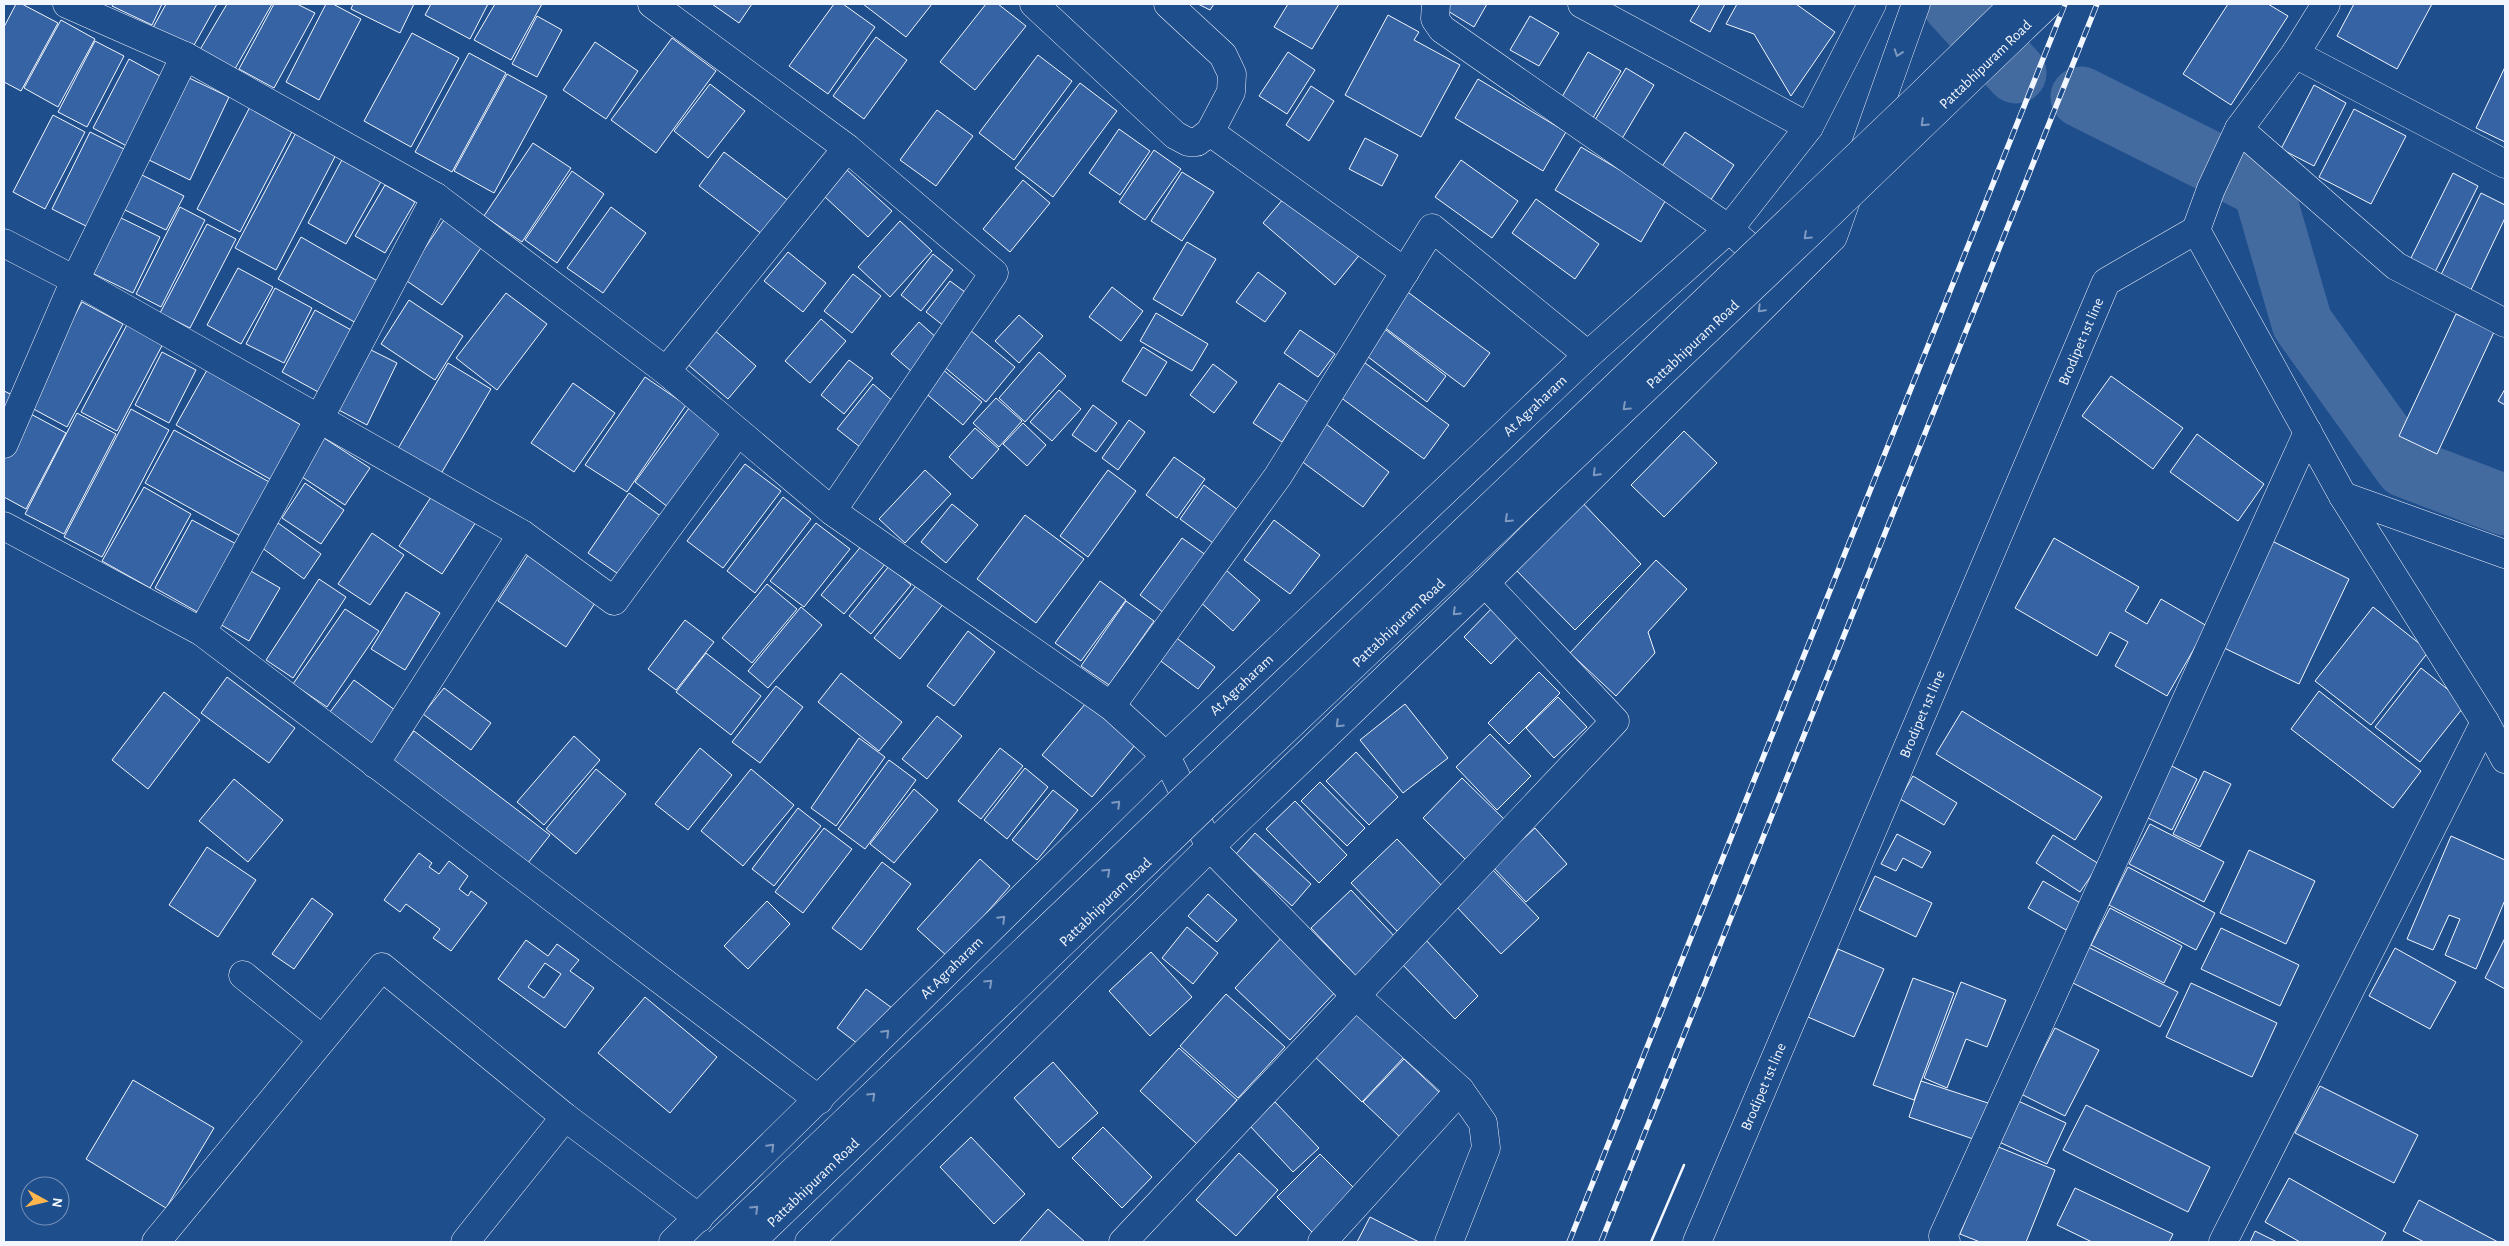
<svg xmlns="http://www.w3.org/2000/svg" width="2509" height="1246" viewBox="0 0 2509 1246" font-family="'Alegreya Sans',sans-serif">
<rect width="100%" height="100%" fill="#1f4e8c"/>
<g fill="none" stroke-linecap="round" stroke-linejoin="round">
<g stroke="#446ba0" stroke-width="61">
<polyline points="1953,4 2016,73"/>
<polyline points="2081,97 2263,188 2302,323 2405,467 2505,505"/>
</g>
</g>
<g fill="#3563a3" stroke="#f2f6ff" fill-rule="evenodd">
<polygon points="16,4 22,4 58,23 21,91 4,82 4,27"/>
<polygon points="113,4 162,4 152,25 112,6"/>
<polygon points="166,4 217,4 188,56 149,35"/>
<polygon points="227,4 272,4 232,74 198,53"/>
<polygon points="274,4 297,4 315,13 274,88 239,69"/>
<polygon points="326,4 333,4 361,19 319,100 286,82"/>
<polygon points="353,4 414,4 400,33 351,9"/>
<polygon points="431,4 488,4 470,39 425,15"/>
<polygon points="495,4 542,4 511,60 474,40"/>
<polygon points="712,4 752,4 739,23"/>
<polygon points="834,4 843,4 875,27 828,94 789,66"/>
<polygon points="863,4 932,4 906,37"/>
<polygon points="986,4 998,4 1026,26 975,90 940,62"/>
<polygon points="1198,4 1214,4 1210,10"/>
<polygon points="1288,4 1339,4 1312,49 1274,27"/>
<polygon points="1445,4 1487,4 1474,27 1443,8"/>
<polygon points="1700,4 1725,4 1710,32 1690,21"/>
<polygon points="1737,4 1796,4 1835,32 1791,96 1754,34 1726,24"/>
<polygon points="2228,4 2268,4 2288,16 2231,105 2183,74"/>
<polygon points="2354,4 2432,4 2397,69 2337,36"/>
<polygon points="1388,15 1419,32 1414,40 1460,65 1421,137 1345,95"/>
<polygon points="537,16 562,30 537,77 512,64"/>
<polygon points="1530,16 1559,33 1539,66 1510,50"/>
<polygon points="61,20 95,39 58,107 24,88"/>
<polygon points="412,33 459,58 411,147 364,121"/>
<polygon points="876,37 907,60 864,119 833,96"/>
<polygon points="672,38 716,71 656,153 611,120"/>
<polygon points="95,41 124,56 87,127 58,112"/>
<polygon points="595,42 638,71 606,119 563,90"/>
<polygon points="1288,52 1315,70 1287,114 1259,96"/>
<polygon points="1588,52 1621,71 1591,121 1559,102"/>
<polygon points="469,53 506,73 452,172 415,152"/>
<polygon points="1038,55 1072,81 1014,160 979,133"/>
<polygon points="129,59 171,82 136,151 93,128"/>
<polygon points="2505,67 2505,142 2476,128"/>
<polygon points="1626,68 1654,85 1620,142 1592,125"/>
<polygon points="507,74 547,96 494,193 454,171"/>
<polygon points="187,77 229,97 190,180 149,160"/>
<polygon points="1478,79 1566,132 1543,171 1455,118"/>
<polygon points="1080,83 1117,111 1053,197 1015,168"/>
<polygon points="710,84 745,111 708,158 674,131"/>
<polygon points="2314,85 2346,103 2314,166 2281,149"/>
<polygon points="1311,86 1334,101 1309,141 1286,125"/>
<polygon points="252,103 295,126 240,232 197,209"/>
<polygon points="2354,109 2406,136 2371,204 2319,177"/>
<polygon points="937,110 973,136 936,186 900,160"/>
<polygon points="53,115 85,132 45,209 13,192"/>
<polygon points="299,127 339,149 276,270 235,248"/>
<polygon points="1119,129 1150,151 1120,195 1089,173"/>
<polygon points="90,132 132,153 94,230 52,209"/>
<polygon points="1685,132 1734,165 1708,204 1659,171"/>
<polygon points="1365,138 1398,155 1382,186 1349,169"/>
<polygon points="533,143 571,168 522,242 484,216"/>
<polygon points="1581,147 1667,198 1641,242 1555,190"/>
<polygon points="1154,150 1181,169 1145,220 1119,202"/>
<polygon points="724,152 793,204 767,238 699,186"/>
<polygon points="344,156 383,178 346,244 308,223"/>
<polygon points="1461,160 1518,201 1492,238 1435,197"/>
<polygon points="847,170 892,211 868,237 824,196"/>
<polygon points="572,171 604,194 557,263 525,240"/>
<polygon points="1182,172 1214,192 1182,241 1151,221"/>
<polygon points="2453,173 2478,186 2434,274 2409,262"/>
<polygon points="140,174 184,196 166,230 123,209"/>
<polygon points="1023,180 1050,203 1010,252 983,229"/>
<polygon points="385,185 415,202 385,253 355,236"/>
<polygon points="1289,192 1361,253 1335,285 1263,223"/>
<polygon points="2481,193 2505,205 2505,218 2467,298 2437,283"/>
<polygon points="1536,199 1599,244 1575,279 1512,233"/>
<polygon points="180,207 205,220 161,307 136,294"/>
<polygon points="611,207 646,233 603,293 567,268"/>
<polygon points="119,217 160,237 133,293 92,273"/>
<polygon points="446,217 485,242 442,305 404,279"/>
<polygon points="900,221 932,251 890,297 858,267"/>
<polygon points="207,224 236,239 190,328 160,313"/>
<polygon points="301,237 381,283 358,324 278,279"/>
<polygon points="1187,242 1216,259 1182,316 1153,299"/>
<polygon points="788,252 826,283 803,312 764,281"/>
<polygon points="933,254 953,270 921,311 901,295"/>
<polygon points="238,268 273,287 241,344 207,325"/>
<polygon points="1258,272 1286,293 1265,322 1236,302"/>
<polygon points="853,274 881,296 852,333 824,311"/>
<polygon points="950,281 969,295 944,326 926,312"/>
<polygon points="1112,287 1143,311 1121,341 1089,317"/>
<polygon points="275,288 312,308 284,363 246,344"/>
<polygon points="1405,290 1490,353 1464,387 1380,324"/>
<polygon points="506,293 547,324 497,390 456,358"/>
<polygon points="409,300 463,336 435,380 381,344"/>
<polygon points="82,302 123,324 67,427 26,405"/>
<polygon points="315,310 353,331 320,393 282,372"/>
<polygon points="1156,313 1208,344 1192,371 1140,341"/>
<polygon points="2456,314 2494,332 2437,454 2399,436"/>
<polygon points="1019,315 1043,336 1019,363 995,341"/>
<polygon points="130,319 166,338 117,431 81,412"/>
<polygon points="821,319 846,341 810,383 785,361"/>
<polygon points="919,322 938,339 911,371 891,354"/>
<polygon points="1382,327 1446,376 1427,402 1363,353"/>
<polygon points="713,329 756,366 728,399 685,362"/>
<polygon points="970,330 1015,367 986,402 942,365"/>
<polygon points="1300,330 1335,354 1318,377 1284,353"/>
<polygon points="365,347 397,363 367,425 335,408"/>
<polygon points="1143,347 1167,362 1146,396 1122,381"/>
<polygon points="162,352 196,370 169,423 135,405"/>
<polygon points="1039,352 1066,376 1025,422 999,398"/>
<polygon points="849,360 873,378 844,414 821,395"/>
<polygon points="1361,360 1449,425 1424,459 1336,394"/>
<polygon points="448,363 491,389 439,477 396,452"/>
<polygon points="1213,364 1237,382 1214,413 1190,395"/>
<polygon points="941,368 982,402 963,425 923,391"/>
<polygon points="207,370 306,428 275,482 176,425"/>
<polygon points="2111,376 2183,428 2153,469 2082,416"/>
<polygon points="645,377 686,405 627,492 585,465"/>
<polygon points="573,383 615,413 574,472 531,443"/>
<polygon points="1279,383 1308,402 1282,442 1253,423"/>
<polygon points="873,384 895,403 860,447 837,429"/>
<polygon points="2505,389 2505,405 2498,401"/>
<polygon points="1059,390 1081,409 1052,441 1030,422"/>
<polygon points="4,391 19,398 4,432"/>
<polygon points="996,398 1022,421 999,447 973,423"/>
<polygon points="692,404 725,428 668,507 635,482"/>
<polygon points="1093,405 1117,423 1096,452 1072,435"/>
<polygon points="131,409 169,430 102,557 64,537"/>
<polygon points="27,412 66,433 26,509 4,497 4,458"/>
<polygon points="77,413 116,434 64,534 25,514"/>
<polygon points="1129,420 1145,432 1118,470 1102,458"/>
<polygon points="1023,423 1046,445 1027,466 1003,444"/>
<polygon points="1326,424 1389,472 1363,507 1300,460"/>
<polygon points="975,428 999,449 972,479 949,457"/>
<polygon points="174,430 273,484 244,538 145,483"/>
<polygon points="1684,431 1717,463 1664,517 1631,485"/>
<polygon points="2197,434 2264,484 2238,521 2170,472"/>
<polygon points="324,438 370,468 345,505 299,475"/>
<polygon points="1174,457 1205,479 1177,518 1146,495"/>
<polygon points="745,464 781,491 723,568 687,541"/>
<polygon points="925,470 951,494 905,543 879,519"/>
<polygon points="1108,470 1136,491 1088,557 1060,536"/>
<polygon points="305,483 344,510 321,544 282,518"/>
<polygon points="1204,485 1238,510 1213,543 1180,519"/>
<polygon points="144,487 191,514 150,588 102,561"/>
<polygon points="629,493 662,517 621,576 588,553"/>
<polygon points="433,494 476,522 442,574 399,546"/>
<polygon points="783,497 811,519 755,593 727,571"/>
<polygon points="1577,497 1641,564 1575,630 1510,564"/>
<polygon points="952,504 978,525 946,563 921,542"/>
<polygon points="1025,515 1084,559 1036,623 977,579"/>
<polygon points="192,520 238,545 201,614 155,588"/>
<polygon points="1274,520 1320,555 1290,594 1244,560"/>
<polygon points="278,523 321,554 304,579 261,547"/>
<polygon points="816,523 850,549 804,607 770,581"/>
<polygon points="372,533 404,555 370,605 338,584"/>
<polygon points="1182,538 1210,558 1168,616 1140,595"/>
<polygon points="2054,538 2139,587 2125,611 2147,624 2161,599 2207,626 2167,696 2115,666 2128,642 2110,632 2097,656 2015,608"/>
<polygon points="2272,541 2349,579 2299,684 2222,647"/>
<polygon points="863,544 886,563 844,614 821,595"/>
<polygon points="528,555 597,600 566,647 498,601"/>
<polygon points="1656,560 1687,589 1648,632 1655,653 1616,696 1570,653"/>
<polygon points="889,566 911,585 871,634 849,616"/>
<polygon points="249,570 280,588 249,641 218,623"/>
<polygon points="1226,570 1260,600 1233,631 1199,601"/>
<polygon points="319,579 346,597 293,678 266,660"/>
<polygon points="1100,581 1126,600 1081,661 1055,643"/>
<polygon points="919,582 944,603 900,659 874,638"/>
<polygon points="767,584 797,609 752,663 722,638"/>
<polygon points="406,592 440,613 405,670 371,649"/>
<polygon points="1126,601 1154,621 1109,685 1081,666"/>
<polygon points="1495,605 1522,632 1491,664 1464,637"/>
<polygon points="801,607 822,625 768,688 748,671"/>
<polygon points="2373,607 2429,651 2371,725 2315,681"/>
<polygon points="345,609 379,631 327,707 293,684"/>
<polygon points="685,620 714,642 676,690 648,669"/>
<polygon points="968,631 995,652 954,706 927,686"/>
<polygon points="1174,636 1215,667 1198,689 1158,659"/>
<polygon points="706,653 761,696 731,735 676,692"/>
<polygon points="2421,668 2466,704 2420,762 2375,727"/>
<polygon points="1539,672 1560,693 1509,744 1488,723"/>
<polygon points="841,673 902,722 879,751 818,702"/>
<polygon points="227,677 295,728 269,763 201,713"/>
<polygon points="354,680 399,713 375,746 330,712"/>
<polygon points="776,686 803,707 760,763 732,742"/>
<polygon points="444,688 491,723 471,750 423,714"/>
<polygon points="2319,691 2421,771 2393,808 2291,729"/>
<polygon points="164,692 200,720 148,789 112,760"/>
<polygon points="1558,697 1587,727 1554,758 1526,728"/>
<polygon points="1086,703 1136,744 1092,797 1042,755"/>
<polygon points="1405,704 1448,758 1403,793 1360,740"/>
<polygon points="1962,711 2102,797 2075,840 1936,754"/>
<polygon points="937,716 962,736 927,779 902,759"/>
<polygon points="414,731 550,835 524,868 388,765"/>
<polygon points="1490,734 1531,776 1497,810 1456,767"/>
<polygon points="574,736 600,760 544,825 517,802"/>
<polygon points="859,738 885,757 836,826 811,808"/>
<polygon points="700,748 732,775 688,830 655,804"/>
<polygon points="1000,748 1023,766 981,819 958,801"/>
<polygon points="1356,752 1398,797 1369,825 1326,781"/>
<polygon points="889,760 916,780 865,849 838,829"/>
<polygon points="2168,764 2197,779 2172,830 2142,815"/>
<polygon points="1025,768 1048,787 1007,839 984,820"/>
<polygon points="596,769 626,794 576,854 546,829"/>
<polygon points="751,769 794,805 743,866 701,831"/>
<polygon points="2204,771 2231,784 2200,847 2173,834"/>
<polygon points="1913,776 1957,803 1944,825 1900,799"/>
<polygon points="1462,778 1507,822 1468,862 1423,818"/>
<polygon points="234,779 283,820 248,862 199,821"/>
<polygon points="1320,782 1365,828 1347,846 1301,801"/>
<polygon points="914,789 938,810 894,863 870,844"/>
<polygon points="1053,790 1078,810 1037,860 1012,840"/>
<polygon points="1295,801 1347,855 1319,883 1266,829"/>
<polygon points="798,808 821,826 774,886 752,869"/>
<polygon points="2150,824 2224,862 2204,902 2129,864"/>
<polygon points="824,828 852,849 803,913 775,892"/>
<polygon points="1535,828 1567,864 1526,902 1493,867"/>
<polygon points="1255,833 1311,884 1292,906 1236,854"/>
<polygon points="1897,834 1931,852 1922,868 1903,858 1896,871 1881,864"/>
<polygon points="2053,835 2099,864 2080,892 2036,863"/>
<polygon points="2451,836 2505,860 2505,900 2476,969 2445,955 2460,919 2449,915 2433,950 2407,939"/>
<polygon points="1397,839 1443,887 1397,931 1351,883"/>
<polygon points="207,847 256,880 218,937 169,905"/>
<polygon points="2249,850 2315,881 2286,944 2220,913"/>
<polygon points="419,853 432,863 429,867 439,874 449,861 468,876 459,889 468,896 471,891 487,903 451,951 433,938 440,929 406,904 400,912 384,900"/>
<polygon points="980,859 1010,886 948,957 917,929"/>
<polygon points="882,862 911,884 861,950 832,928"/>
<polygon points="2128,867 2215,913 2196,950 2109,905"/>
<polygon points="1493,870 1539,918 1501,954 1455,905"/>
<polygon points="1875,876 1932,903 1916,937 1859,910"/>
<polygon points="2043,881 2082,904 2066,930 2028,908"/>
<polygon points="1351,890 1397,939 1357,977 1311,928"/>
<polygon points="1208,894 1237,920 1217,942 1188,916"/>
<polygon points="312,898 333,914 294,969 272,954"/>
<polygon points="767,901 790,924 748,969 724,946"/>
<polygon points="2110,908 2182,946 2164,983 2091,945"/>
<polygon points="1187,927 1218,953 1193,984 1162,958"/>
<polygon points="2221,928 2299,965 2280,1006 2201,969"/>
<polygon points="1284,935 1339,988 1290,1040 1235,988"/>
<polygon points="1424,938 1478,996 1455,1019 1400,962"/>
<polygon points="2505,938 2505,989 2485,978"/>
<path d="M 526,940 L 548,956 L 557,944 L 579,960 L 570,971 L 594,988 L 565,1028 L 498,979 ZM 545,963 L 561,974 L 544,998 L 528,987 Z"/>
<polygon points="2084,945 2178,992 2160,1027 2067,980"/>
<polygon points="2395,948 2456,982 2430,1029 2369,996"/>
<polygon points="1838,949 1884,969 1854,1037 1808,1017"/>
<polygon points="1151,952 1192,997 1150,1036 1109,991"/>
<polygon points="1913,978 1954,993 1914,1100 1873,1085"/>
<polygon points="1961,982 2006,1000 1987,1047 1966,1039 1947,1088 1924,1078"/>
<polygon points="2191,983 2277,1023 2252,1077 2166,1037"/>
<polygon points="866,989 892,1008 862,1047 837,1028"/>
<polygon points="1226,994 1285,1047 1238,1098 1180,1046"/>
<polygon points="645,997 717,1057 670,1113 598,1053"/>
<polygon points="1355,1009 1404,1057 1362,1102 1312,1054"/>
<polygon points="2055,1028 2099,1050 2065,1116 2021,1094"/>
<polygon points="1179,1048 1237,1100 1197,1144 1140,1091"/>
<polygon points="1404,1059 1441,1094 1400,1137 1363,1102"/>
<polygon points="1053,1062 1098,1113 1059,1148 1014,1098"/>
<polygon points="133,1080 214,1128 166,1208 86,1159"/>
<polygon points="1921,1081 1994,1105 1982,1142 1909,1117"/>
<polygon points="2320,1086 2418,1135 2394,1183 2295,1133"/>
<polygon points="2016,1100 2066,1123 2047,1164 1997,1141"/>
<polygon points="1275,1102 1319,1148 1293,1172 1250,1126"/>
<polygon points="2086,1105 2210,1167 2188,1212 2063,1150"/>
<polygon points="1103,1127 1152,1177 1122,1208 1072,1158"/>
<polygon points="971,1137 1025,1194 994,1224 940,1167"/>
<polygon points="1996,1146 2055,1170 2026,1242 1980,1242 1960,1234"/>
<polygon points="1239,1153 1278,1190 1236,1236 1196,1200"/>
<polygon points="1320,1154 1361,1195 1318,1238 1277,1197"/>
<polygon points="2289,1178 2386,1233 2381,1242 2300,1242 2265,1222"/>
<polygon points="2075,1188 2173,1234 2169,1242 2092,1242 2057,1225"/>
<polygon points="2419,1200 2498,1242 2424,1242 2403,1231"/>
<polygon points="1048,1209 1085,1242 1019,1242"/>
<polygon points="1370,1217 1419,1242 1357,1242"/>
<polygon points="2255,1231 2277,1242 2250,1242"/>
</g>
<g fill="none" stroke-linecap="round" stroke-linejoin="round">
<g stroke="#f2f6ff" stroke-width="29">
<g id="street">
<polyline points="67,4 185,56 436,197 666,371 832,511 1111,706 1166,756 1210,847 1356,996 1460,1090 1322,1242"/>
<polyline points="652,4 847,148 994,273 832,511"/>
<polyline points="1034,4 1175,135 1188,142 1197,142 1210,132 1231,92 1232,74 1223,55 1168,4"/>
<polyline points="1436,4 1435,19 1442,29 1729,229 1773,268"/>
<polyline points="1582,4 1809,127"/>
<polyline points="2326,4 2295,54 2239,129 2211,189 2196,230 2343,496 2485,722 2505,759"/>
<polyline points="2295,54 2505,164"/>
<polyline points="2239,129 2396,266 2505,323"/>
<polyline points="1210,132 1405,272"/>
<polyline points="4,243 75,280 522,534 614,601 738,432"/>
<polyline points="666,371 847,148"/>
<polyline points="4,444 75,280 185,56"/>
<polyline points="2343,496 2505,554"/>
<polyline points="4,526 202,632 819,1100"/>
<polyline points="202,632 319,419 436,197"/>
<polyline points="1111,706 1278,476 1432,228 1588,355"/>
<polyline points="375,764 522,534"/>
<polyline points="243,975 322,1039"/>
<polyline points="156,1242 382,967 565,1117 699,1218"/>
<polyline points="465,1242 565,1117"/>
<path id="s1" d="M 673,1242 L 1166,756 L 1588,355 L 1729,229 L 1809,127 L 1872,4"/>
<polyline points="809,1242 1210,847 1485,583 1833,237 1916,4"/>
<polyline points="1123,1242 1615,721 1485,583"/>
<polyline points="1449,1242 1486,1148 1483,1123 1460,1090"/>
<path id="s2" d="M 1697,1242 L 2106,282 L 2196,230"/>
<polyline points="1946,1242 1943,1236 2308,432"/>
<polyline points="2223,1242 2485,722"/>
</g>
</g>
<use href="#street" stroke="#1f4e8c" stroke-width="28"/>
<g stroke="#f2f6ff" stroke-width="5.5">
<g id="rail">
<polyline points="1569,1242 2065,4"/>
<polyline points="1601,1242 2097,4"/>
</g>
</g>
<use href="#rail" stroke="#1f4e8c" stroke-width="4" stroke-dasharray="11" stroke-linecap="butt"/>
<g stroke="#f2f6ff" stroke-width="29" stroke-linecap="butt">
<g id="secondary-bridge">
<polyline points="719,1242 1921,95 2014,4"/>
<path id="s3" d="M 751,1242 L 1205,806 L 1815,228 L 2048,4"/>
</g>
</g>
<use href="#secondary-bridge" stroke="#1f4e8c" stroke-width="28"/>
<polyline stroke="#f2f6ff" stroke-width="2.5" points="1651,1242 1684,1165"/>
</g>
<defs><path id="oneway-chevron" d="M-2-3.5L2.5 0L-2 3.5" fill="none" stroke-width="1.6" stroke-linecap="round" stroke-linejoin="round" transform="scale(1.25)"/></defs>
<g stroke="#7e9ac0">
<use href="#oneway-chevron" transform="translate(1898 53) rotate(109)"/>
<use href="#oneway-chevron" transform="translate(1924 123) rotate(136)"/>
<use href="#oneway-chevron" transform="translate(1807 236) rotate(137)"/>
<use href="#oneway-chevron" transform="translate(1761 309) rotate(135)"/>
<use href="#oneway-chevron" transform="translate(1626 407) rotate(137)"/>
<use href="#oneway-chevron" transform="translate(1596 473) rotate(135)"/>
<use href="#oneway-chevron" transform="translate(1508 519) rotate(137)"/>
<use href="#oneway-chevron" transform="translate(1456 612) rotate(136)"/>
<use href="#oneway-chevron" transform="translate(1339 724) rotate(136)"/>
<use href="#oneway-chevron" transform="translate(1117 804) rotate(-45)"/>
<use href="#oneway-chevron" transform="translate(1107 872) rotate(-43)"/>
<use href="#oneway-chevron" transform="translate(1002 919) rotate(-45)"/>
<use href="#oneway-chevron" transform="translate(989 983) rotate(-43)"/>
<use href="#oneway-chevron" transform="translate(886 1033) rotate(-45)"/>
<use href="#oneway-chevron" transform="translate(872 1096) rotate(-44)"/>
<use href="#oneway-chevron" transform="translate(771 1147) rotate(-45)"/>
<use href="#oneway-chevron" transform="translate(755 1209) rotate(-44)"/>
</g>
<g text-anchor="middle" stroke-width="4" stroke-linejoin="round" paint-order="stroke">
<g font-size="15" fill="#f2f6ff" stroke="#1f4e8c">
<text dy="5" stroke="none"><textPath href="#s3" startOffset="1706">Pattabhipuram Road</textPath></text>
<text dy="5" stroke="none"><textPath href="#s2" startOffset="979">Brodipet 1st line</textPath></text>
<text dy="5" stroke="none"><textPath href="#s3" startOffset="1301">Pattabhipuram Road</textPath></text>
<text dy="5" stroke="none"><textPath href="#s1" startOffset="1201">At Agraharam</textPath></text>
<text dy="5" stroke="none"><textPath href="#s3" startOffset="896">Pattabhipuram Road</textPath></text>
<text dy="5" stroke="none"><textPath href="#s1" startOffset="796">At Agraharam</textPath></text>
<text dy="5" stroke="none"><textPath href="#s2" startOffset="574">Brodipet 1st line</textPath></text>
<text dy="5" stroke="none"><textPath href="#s3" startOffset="491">Pattabhipuram Road</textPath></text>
<text dy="5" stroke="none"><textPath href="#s1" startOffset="391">At Agraharam</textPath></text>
<text dy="5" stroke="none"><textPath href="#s2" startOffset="169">Brodipet 1st line</textPath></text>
<text dy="5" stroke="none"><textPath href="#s3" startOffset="86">Pattabhipuram Road</textPath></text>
</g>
</g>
<rect width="2509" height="1246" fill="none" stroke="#f2f6ff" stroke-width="10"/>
<g transform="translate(45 1201) rotate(98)"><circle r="24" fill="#1f4e8c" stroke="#7391ba"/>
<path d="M0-4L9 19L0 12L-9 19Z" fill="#ffb74d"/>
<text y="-8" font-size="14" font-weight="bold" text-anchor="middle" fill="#f2f6ff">N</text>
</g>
</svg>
